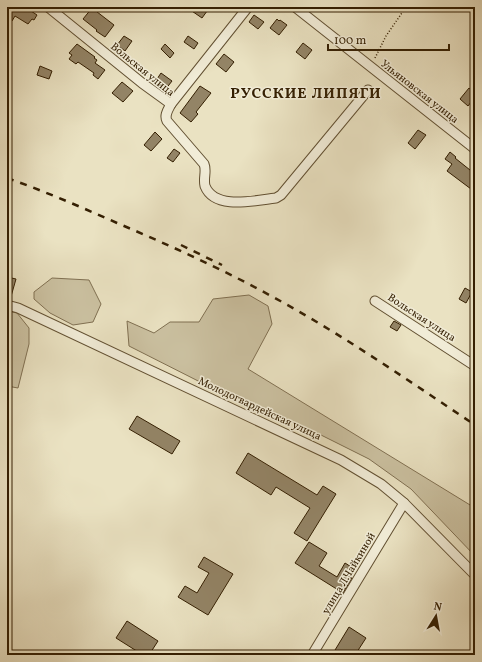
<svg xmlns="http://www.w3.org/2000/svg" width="482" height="662" viewBox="0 0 482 662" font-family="Vollkorn,serif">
<rect width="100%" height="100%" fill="#eae2c2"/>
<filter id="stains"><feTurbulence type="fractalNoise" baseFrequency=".005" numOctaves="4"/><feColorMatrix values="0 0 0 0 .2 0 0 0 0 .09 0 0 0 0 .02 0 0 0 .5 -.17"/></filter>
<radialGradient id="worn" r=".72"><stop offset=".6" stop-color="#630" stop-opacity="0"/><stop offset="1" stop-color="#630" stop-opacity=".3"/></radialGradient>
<g fill="#cbc1a1" stroke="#807052">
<polygon points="52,278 89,280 101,304 93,322 73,325 50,313 34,299 34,292"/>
<polygon points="249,295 268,306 272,324 248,369 475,508 475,556 411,489 369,459 317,433 212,388 129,346 127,321 154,333 170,322 199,322 213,299"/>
<polygon points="7,311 17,313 29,328 29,344 18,388 7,386"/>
</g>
<g fill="#938466" stroke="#341f02">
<polygon points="7,7 25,7 37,15 34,20 32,19 28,24 15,16 12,21 7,18"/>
<polygon points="186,7 210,7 202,18"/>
<polygon points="92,8 114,25 105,37 96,31 97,30 83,19"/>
<polygon points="254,15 264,22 258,29 249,22"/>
<polygon points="277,19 279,21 280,20 287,25 279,35 270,28"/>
<polygon points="124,36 132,41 125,51 117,45"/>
<polygon points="188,36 198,43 194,49 184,42"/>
<polygon points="303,43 312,50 305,59 296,52"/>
<polygon points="77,44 95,57 94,58 97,60 95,63 105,70 98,79 93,75 94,73 78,62 76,64 69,59 72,55 69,53"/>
<polygon points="165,44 174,53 170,58 161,49"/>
<polygon points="224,54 234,62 226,72 216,64"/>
<polygon points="40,66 52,71 49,79 37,75"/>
<polygon points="161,73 172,81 165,90 155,82"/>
<polygon points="122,82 133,91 123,102 112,93"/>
<polygon points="200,86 211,93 196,112 198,114 191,122 180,113"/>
<polygon points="469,88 475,93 475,97 468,106 460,99"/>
<polygon points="418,130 426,135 415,149 408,143"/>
<polygon points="155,132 162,139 151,151 144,145"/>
<polygon points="174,149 180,153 173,162 167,158"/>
<polygon points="450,152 456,157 455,158 475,174 475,192 447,171 452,164 445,159"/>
<polygon points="7,277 16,279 10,300 7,299"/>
<polygon points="465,288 472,292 466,303 459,299"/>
<polygon points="394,321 401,325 397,331 390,327"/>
<polygon points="137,416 180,441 172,454 129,429"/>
<polygon points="248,453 317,495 323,486 336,494 307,541 294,533 310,508 276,487 271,495 236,473"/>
<polygon points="309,542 327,553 319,566 337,577 345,563 353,568 348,576 352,578 343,593 295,563"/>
<polygon points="204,557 233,574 208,615 178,597 185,586 197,593 209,573 198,567"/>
<polygon points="127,621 158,641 149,655 143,655 116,638"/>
<polygon points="349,627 366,638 355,655 332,655"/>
</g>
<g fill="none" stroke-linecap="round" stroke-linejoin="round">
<g stroke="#625032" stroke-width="11">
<g id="minor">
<path d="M 48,7 L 142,83 L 171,104 C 168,110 164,115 167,121 L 204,164 C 207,171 203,178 205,186 C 215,211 256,200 276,198 L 281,195 L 368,90"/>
<polyline points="295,7 475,149"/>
<polyline points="171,104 248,7"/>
<polyline points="375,301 475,366"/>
<polyline points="7,305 18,308 341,460 381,484 404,503 475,575"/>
<polyline points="312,655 404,503"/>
</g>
</g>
<polyline stroke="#341f02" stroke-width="1.5" stroke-dasharray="1 2" stroke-linecap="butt" points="375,58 386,36 406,7"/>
<use href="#minor" stroke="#f1ecd7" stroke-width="9"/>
<g stroke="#341f02" stroke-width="2.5" stroke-dasharray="7 7" stroke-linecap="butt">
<path d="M 7,178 C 44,191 81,207 117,223 C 169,245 222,269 273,297 C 343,335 409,381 475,425"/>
<polyline points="181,245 222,265"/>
</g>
</g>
<g text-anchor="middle" stroke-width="3" stroke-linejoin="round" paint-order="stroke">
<g font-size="11" fill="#341f02" stroke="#f1ecd7">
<text transform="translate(143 69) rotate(39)" y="4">Вольская улица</text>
<text transform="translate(420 91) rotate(38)" y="4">Ульяновская улица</text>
<text transform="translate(422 317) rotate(33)" y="4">Вольская улица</text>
<text transform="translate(260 408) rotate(25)" y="4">Молодогвардейская улица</text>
<text transform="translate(348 573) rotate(-59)" y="4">улица Л.Чайкиной</text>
</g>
<g font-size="15" font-weight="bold" letter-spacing="1" fill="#341f02" stroke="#f1ecd7">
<text x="306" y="98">РУССКИЕ ЛИПЯГИ</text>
</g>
</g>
<rect width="482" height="662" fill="none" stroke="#eae2c2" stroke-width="24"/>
<rect x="8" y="8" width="466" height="646" fill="none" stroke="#341f02" stroke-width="2"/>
<rect x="12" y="12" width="458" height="638" fill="none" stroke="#341f02"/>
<g transform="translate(436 616) rotate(11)" stroke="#f1ecd7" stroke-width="3" paint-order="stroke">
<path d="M0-3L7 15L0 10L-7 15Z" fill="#341f02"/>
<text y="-6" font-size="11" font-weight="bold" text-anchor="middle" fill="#341f02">N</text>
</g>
<path d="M328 44v6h121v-6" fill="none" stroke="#341f02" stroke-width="2"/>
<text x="334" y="44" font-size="12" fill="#341f02" stroke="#f1ecd7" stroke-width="3" paint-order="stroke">100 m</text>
<rect width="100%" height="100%" filter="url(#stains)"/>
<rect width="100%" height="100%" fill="url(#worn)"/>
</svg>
